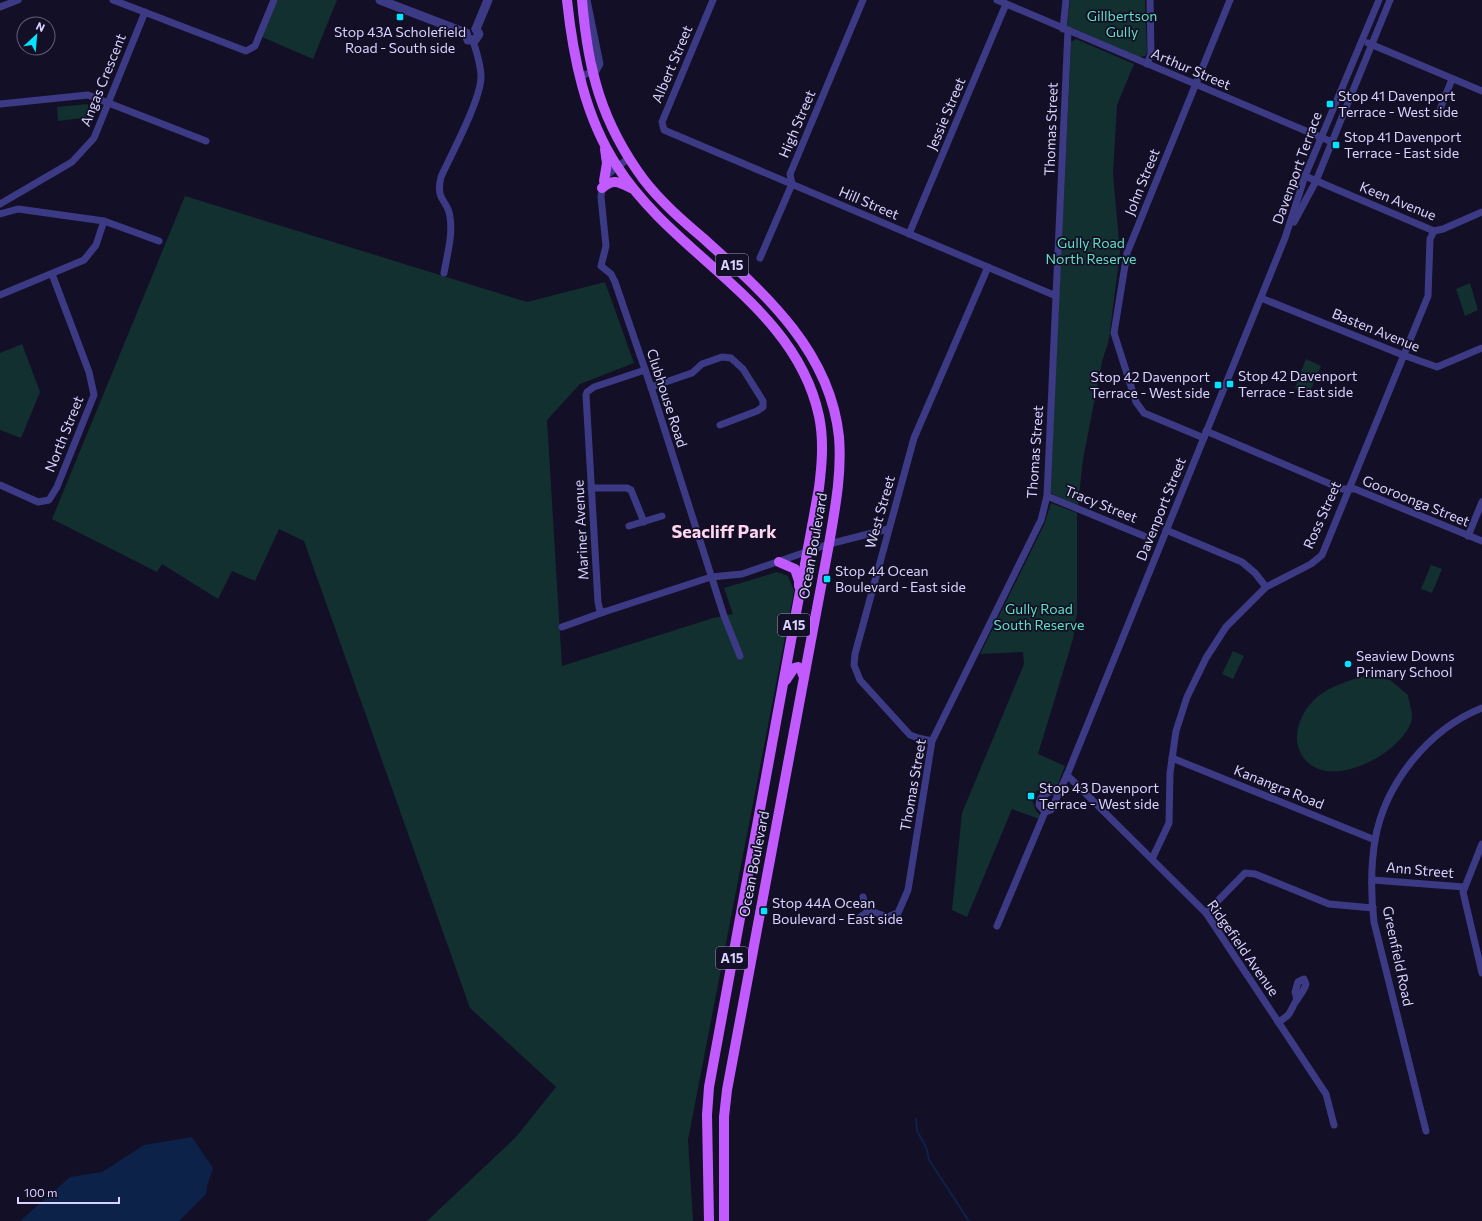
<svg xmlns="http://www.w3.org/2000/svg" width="1482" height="1221" viewBox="0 0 1482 1221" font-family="Commissioner,sans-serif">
<rect width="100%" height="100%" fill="#130f26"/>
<g fill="#12302f">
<polygon points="277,0 337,0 313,59 262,37"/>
<polygon points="1070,0 1145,0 1147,53 1145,56 1140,57 1067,26"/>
<polygon points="1076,39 1134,64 1117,105 1113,174 1120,252 1109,339 1102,362 1083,459 1078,505 1050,493 1071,42"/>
<polygon points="88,104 90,117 58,121 57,107"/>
<polygon points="185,196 527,302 605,282 634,363 580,384 547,420 562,666 713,618 733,614 724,588 777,572 788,576 794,591 688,1140 693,1221 427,1221 516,1137 556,1087 470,1008 304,541 279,529 255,581 232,571 218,599 162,564 157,572 52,519"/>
<polygon points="1470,283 1478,310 1465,316 1456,289"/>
<polygon points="22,344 40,392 21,438 0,430 0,353"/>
<polygon points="1306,359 1321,366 1309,394 1295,388"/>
<polygon points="1051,503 1077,513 1077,613 1073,639 1038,754 1065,766 1058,784 1036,791 1032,800 1036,811 1040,815 1039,819 1012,809 967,917 952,910 962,813 1024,664 1023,652 980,654 1044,525"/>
<polygon points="1431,565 1442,569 1432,593 1421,589"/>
<polygon points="1233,651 1244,656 1233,679 1222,674"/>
<path d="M 1364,676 L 1390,680 L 1408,695 C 1409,702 1413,713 1412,719 C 1404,751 1340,786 1311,765 C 1287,747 1297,715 1317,697 C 1331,686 1348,681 1364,676 Z"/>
</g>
<polygon fill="#0c2248" points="192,1137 213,1168 207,1186 206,1194 179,1221 20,1221 70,1177 102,1172 144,1145"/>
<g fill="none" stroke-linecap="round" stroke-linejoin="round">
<polyline stroke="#0c2248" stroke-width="2" points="916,1119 917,1131 926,1147 929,1160 969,1221"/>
<g stroke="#3d3a85" stroke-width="7">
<polyline points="113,0 246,51 255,46 274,0"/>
<polyline points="713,0 662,122 664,130 1056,296"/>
<polyline points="997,0 1332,142"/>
<polyline points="0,7 18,0"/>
<polyline points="1063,29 1066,0"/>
<polyline points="1368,43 1482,91"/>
<polyline points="1147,64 1151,54 1150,0"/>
<polyline points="580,76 596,71 600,64 587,0"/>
<polyline points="0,104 88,95 206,141"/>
<polyline points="1439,112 1452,79"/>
<polyline points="629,158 607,175 602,188 601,197 606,246 601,266 611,274 615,282 651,387 724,616 740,656"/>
<polyline points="1305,176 1434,231 1443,229 1482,212"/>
<polyline points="0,204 72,162 94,138 145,12"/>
<polyline points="0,214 18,209 104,221 159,241"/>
<polyline points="1294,222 1316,181 1390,0"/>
<polyline points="909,234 1006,4"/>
<polyline points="760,258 792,184 790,174 863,0"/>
<path d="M 444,273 C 447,255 453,235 450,217 C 448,199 435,202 441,177 C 451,155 481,99 481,77 C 481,65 477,53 473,41"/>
<polyline points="0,295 84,260 96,245 104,221"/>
<polyline points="1261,298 1403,355 1437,367 1482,348"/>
<polyline points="645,370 594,387 587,392 586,395 598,602 600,611 604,612 711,577 742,574 829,544 888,529"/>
<polyline points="651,387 692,373 702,364 722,357 731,358 743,369 763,401 763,407 757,411 720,425"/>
<polyline points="1206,431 1342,489 1355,489 1482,541"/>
<polyline points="1204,438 1144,413 1136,402 1114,333 1127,253 1230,0"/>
<polyline points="0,485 38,502 49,500 57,487 94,395 89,372 52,274"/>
<polyline points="591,488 627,488 631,490 644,522"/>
<polyline points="1047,496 1144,536"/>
<polyline points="629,526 662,516"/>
<polyline points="1166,530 1242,562 1255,573 1266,587"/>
<polyline points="1468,536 1482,502"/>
<polyline points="562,627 604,612"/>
<polyline points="932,741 918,738 910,735 860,680 854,665 855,654 914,438 988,267"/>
<polyline points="1172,758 1375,840"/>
<polyline points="1067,775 1206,913 1326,1094 1334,1125"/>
<polyline points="1045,812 1051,810 1067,775 1285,238 1305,176 1379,0"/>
<polyline points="1482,844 1463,892 1482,973"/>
<polyline points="1152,859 1169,823 1170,773 1176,731 1187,697 1206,658 1226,627 1266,587 1311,564 1322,555 1428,296 1430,239 1434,231"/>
<polyline points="1373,880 1464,887"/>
<path d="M 863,897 C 866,912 874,912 887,917 L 898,913 L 908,890 L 932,741 L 1041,520 L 1047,496 L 1068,30"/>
<polyline points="1206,913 1245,873 1255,874 1329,904 1373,908"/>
<polyline points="860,917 870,910"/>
<path d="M 997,926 L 1045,812 L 1039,805 C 1040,793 1050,792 1060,789"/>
<path d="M 1278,1022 C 1293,1013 1288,1014 1296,1001 C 1300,995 1304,991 1306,984 L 1304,979 L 1298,982 L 1295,992 L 1297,1000"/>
<path d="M 1426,1131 L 1374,922 C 1371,897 1371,865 1375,840 C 1385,783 1429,729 1482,708"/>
</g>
<g stroke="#3d3a85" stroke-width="9">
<polyline points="380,0 466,33"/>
<polyline points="476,29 488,0"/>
<polyline points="466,33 468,40 475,40 479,34 476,29"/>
</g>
<g stroke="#c25bff" stroke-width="10">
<path d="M 567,0 C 573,57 585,117 617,166 C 675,257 795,304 819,416 C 824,440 822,464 819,488 L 709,1087 L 707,1115 L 709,1221"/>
<path d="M 582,0 C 588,70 601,122 644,180 C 661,202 682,220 703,238 C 764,293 830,350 839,437 C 842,473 835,509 829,544 L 727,1090 L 724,1117 L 724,1221"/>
<polyline points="604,181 607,163 605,149"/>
<path d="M 602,188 C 613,178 619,182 631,188"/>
<polyline points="779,562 795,569 799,581 799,586"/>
<polyline points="786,680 794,668 798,667 801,669 803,675"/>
</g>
</g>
<g fill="#00e5ff" stroke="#130f26" stroke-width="1.5">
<rect x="396" y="13" width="8" height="8" rx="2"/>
<rect x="1326" y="100" width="8" height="8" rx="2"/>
<rect x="1332" y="141" width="8" height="8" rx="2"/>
<rect x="1226" y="380" width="8" height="8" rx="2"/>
<rect x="1214" y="381" width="8" height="8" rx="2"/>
<rect x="823" y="575" width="8" height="8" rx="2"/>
<circle cx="1348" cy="664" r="4"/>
<rect x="1027" y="792" width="8" height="8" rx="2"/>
<rect x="760" y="907" width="8" height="8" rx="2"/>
</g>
<g text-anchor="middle" stroke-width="3.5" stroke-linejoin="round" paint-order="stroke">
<g fill="#130f26" stroke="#9e99be" stroke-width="1">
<rect x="716" y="254" width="32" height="22" rx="3"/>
<rect x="778" y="614" width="32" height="22" rx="3"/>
<rect x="716" y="947" width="32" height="22" rx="3"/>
</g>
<g font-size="13" font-weight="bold" fill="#d9d4ff">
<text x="732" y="270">A15</text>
<text x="794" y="630">A15</text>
<text x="732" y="963">A15</text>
</g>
<g font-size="14" fill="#5fe0c0" stroke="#130f26">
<text x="1122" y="21">Gillbertson<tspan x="1122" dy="16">Gully</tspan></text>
<text x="1091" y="248">Gully Road<tspan x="1091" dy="16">North Reserve</tspan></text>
<text x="1039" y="614">Gully Road<tspan x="1039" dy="16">South Reserve</tspan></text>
</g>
<g font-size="14" fill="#d9d4ff" stroke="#130f26" text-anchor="start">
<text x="400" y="37" text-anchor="middle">Stop 43A Scholefield<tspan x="400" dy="16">Road - South side</tspan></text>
<text x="1338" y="101">Stop 41 Davenport<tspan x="1338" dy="16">Terrace - West side</tspan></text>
<text x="1344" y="142">Stop 41 Davenport<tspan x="1344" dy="16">Terrace - East side</tspan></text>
<text x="1238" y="381">Stop 42 Davenport<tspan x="1238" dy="16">Terrace - East side</tspan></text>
<text x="1210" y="382" text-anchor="end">Stop 42 Davenport<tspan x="1210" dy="16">Terrace - West side</tspan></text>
<text x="835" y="576">Stop 44 Ocean<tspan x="835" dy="16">Boulevard - East side</tspan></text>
<text x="1356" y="661">Seaview Downs<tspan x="1356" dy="16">Primary School</tspan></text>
<text x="1039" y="793">Stop 43 Davenport<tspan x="1039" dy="16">Terrace - West side</tspan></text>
<text x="772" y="908">Stop 44A Ocean<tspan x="772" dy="16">Boulevard - East side</tspan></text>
</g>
<g font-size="14" fill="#d9d4ff" stroke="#130f26">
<text transform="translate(672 64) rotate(-67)" y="5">Albert Street</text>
<text transform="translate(1191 69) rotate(23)" y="5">Arthur Street</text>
<text transform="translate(103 80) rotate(-68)" y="5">Angas Crescent</text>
<text transform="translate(946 114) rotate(-67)" y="5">Jessie Street</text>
<text transform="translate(797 124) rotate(-67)" y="5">High Street</text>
<text transform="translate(1051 129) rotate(-88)" y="5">Thomas Street</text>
<text transform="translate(1297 168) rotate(-70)" y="5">Davenport Terrace</text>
<text transform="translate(1142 182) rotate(-68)" y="5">John Street</text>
<text transform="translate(1398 201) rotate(22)" y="5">Keen Avenue</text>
<text transform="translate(869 203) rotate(23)" y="5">Hill Street</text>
<text transform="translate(1376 330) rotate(22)" y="5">Basten Avenue</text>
<text transform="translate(667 398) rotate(72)" y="5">Clubhouse Road</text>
<text transform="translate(64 434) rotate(-68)" y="5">North Street</text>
<text transform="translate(1035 452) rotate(-86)" y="5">Thomas Street</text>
<text transform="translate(1416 501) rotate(22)" y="5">Gooroonga Street</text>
<text transform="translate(1101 504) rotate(22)" y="5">Tracy Street</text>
<text transform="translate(1161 509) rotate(-68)" y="5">Davenport Street</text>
<text transform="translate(880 512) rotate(-74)" y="5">West Street</text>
<text transform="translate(1322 515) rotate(-66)" y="5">Ross Street</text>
<text transform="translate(581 530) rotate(-93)" y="5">Mariner Avenue</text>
<text transform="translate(813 546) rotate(-80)" y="5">Ocean Boulevard</text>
<text transform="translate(913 785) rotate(-80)" y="5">Thomas Street</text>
<text transform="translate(1279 787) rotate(22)" y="5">Kanangra Road</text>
<text transform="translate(754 864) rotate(-79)" y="5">Ocean Boulevard</text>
<text transform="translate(1420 870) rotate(5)" y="5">Ann Street</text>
<text transform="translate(1243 948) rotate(55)" y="5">Ridgefield Avenue</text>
<text transform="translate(1398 956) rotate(78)" y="5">Greenfield Road</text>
</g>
<g font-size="18" font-weight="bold" fill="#ffd6f0" stroke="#130f26">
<text x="724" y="538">Seacliff Park</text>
</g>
</g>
<g transform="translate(36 36) rotate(26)"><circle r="19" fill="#130f26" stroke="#625e7d"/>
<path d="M0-3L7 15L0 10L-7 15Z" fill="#00e5ff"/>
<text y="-6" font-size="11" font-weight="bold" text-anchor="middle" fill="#d9d4ff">N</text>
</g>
<path d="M18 1197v6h101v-6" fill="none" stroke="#d9d4ff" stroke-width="2"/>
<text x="24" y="1197" font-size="12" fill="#d9d4ff" stroke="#130f26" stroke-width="3" paint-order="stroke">100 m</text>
</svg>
